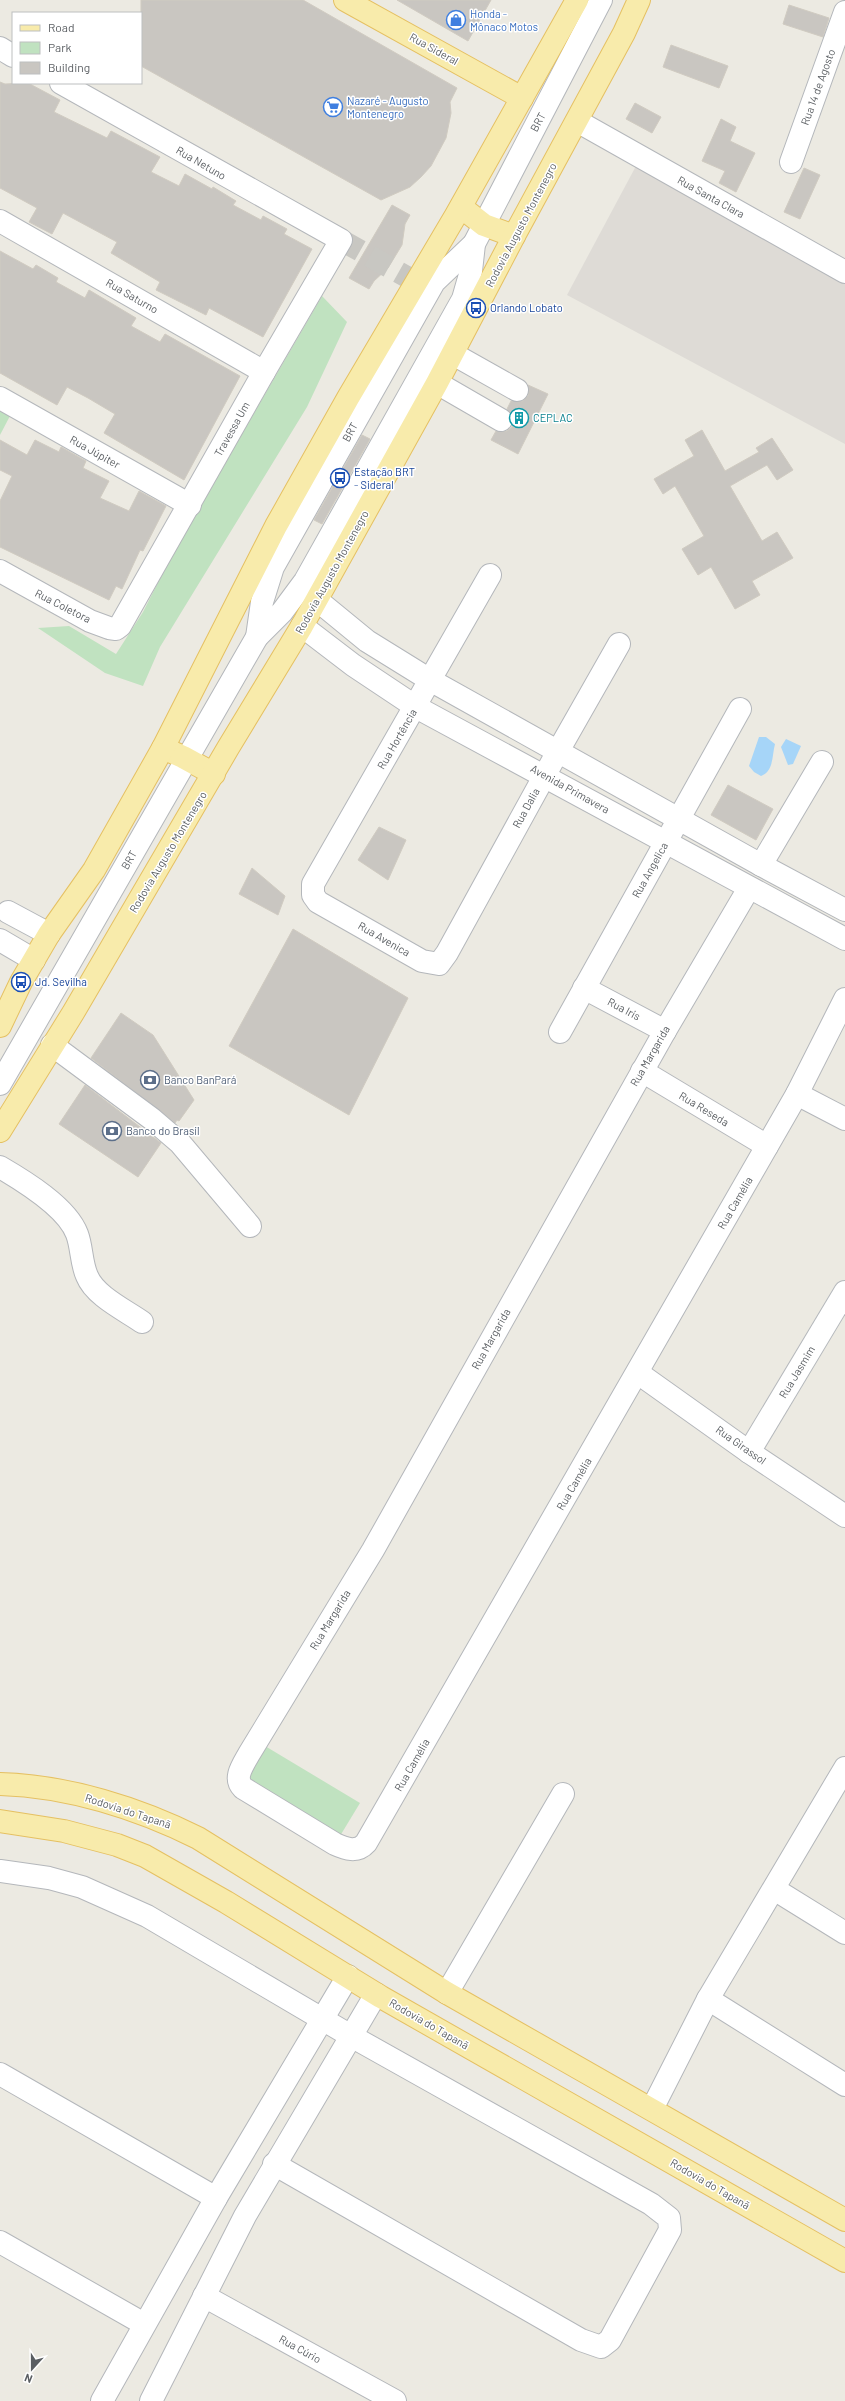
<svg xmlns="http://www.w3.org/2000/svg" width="845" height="2401" viewBox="0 0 845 2401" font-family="Barlow,sans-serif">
<rect width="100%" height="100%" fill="#eceae2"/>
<polygon fill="#dedbd6" points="636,166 845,283 845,444 567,295"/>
<g fill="#c0e2c0">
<polygon points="322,296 347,322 307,407 160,647 143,686 105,673 38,628 69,626 116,654 143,612 175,549"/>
<polygon points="0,408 11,414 0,435"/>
<polygon points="260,1743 360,1803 340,1836 240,1777"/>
</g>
<g fill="#a6d5f8">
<path d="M 759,737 L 766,737 L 775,744 C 772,755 774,771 761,776 L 754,772 L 749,766 Z"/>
<polygon points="786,739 801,746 793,764 788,765 781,747"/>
</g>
<g fill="#c9c6c1" stroke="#d0cbc1">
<polygon points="141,0 303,0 457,88 450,102 451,113 446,138 431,166 421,177 410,187 381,200 141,66"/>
<polygon points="397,0 491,0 468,41"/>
<polygon points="789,5 829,18 823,37 783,24"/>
<polygon points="671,45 728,66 719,88 663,67"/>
<polygon points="0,82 5,84 28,83 60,100 54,112 107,138 111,131 160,157 151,172 179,186 185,174 212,189 213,187 236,201 233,205 261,220 263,216 287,229 284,234 312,249 263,337 209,308 206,315 156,290 160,282 111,253 117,242 63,213 52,234 29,222 37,208 0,188"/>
<polygon points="635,103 661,117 652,133 626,119"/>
<polygon points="721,119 736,127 730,141 755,153 736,192 719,183 725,171 702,161"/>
<polygon points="804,168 820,175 800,219 784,212"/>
<polygon points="392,205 410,215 405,224 402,245 388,268 374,281 369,289 349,278"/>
<polygon points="0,251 33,269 36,265 58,278 56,282 85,298 89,290 136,318 131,326 160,342 165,334 240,376 184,480 104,433 115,414 88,398 67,387 57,405 0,373"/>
<polygon points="528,385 548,394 518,454 491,440 496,431 507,431 512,427 513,420 507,409 511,401 523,401 528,396"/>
<polygon points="702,430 725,471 759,452 756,448 772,438 793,470 777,480 767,465 730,486 762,541 777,532 793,558 752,581 760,595 735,609 711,567 698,575 682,549 704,536 675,486 663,494 654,479 694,456 685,440"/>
<polygon points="362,435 370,439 322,524 314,520"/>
<polygon points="0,440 27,455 35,440 59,452 61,447 86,461 83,468 109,481 100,498 129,511 139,491 166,506 143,551 140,550 122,589 116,586 109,600 0,547 0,501 12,476 0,470"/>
<polygon points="728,785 773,809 756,840 711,815"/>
<polygon points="379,827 406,840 388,880 358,860"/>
<polygon points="252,868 285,896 278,915 239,894"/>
<polygon points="293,929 408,998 349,1115 229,1046"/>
<polygon points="121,1013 153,1035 194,1100 179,1121 177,1120 175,1123 91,1058"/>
<polygon points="85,1085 161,1143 138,1177 59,1124"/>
</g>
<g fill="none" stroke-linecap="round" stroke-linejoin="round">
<polyline stroke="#c8c7c2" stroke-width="22" stroke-dasharray="22 11" stroke-linecap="butt" points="341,240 416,282"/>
<g stroke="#b4b7bb" stroke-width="24">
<g id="minor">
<polyline points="0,48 13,56"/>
<polyline points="577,121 845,272"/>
<polyline points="791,162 845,12"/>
<polyline points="0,221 264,372"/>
<polyline points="453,354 517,390"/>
<polyline points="437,383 501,420"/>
<polyline points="0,398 190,505"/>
<polyline points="0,571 90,621 109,628 116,629 120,626 264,372 341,240 61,83"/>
<polyline points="490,575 313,884 313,895 318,902 422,961 439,964 447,953 557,753 619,644"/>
<polyline points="317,600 367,641 430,680 761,865 845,910"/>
<polyline points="302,626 353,665 416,707 845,939"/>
<polyline points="257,637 262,602 273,567 434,282 474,244"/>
<polyline points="761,865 822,762"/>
<path d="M 749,888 L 665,1031 L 373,1550 L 249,1754 C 243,1765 233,1778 243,1788 L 335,1844 C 346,1849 357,1853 366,1843 L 797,1094 L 845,999"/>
<polyline points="8,912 49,934"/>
<polyline points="0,940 34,960"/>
<polyline points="584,988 665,1031"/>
<polyline points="560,1032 740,709"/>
<polyline points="52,1045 152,1119 180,1143 250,1226"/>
<polyline points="642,1071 767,1146"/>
<polyline points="0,1084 257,637 282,612 305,581 463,299 471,271 474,244 601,0"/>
<polyline points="797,1094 845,1119"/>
<path d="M 0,1167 C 24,1181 67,1207 77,1234 C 82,1247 81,1263 87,1276 C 95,1296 125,1310 142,1322"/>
<polyline points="638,1373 749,1452 845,1516"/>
<polyline points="749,1452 845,1292"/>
<polyline points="0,1871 49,1878 82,1887 147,1916 351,2036 651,2204 669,2218 670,2230 610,2340 601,2347 581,2340 274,2164"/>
<polyline points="774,1889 845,1933"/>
<polyline points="447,1993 563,1794"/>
<polyline points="708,1999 845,2085"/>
<polyline points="0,2074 216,2198"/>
<polyline points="652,2109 708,1999 845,1768"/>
<polyline points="0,2242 144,2324"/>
<polyline points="204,2296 395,2401"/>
<polyline points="102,2401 216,2198 348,1976"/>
<polyline points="151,2401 245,2216 376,1994"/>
</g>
</g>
<g stroke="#e5c062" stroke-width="24">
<g id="major">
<polyline points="345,0 522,98"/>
<polyline points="461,207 484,225 514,236"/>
<polyline points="163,748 183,757 214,774"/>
<polyline points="0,1026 21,982 49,934 94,870 163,748 276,526 348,398 456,215 577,0"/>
<polyline points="0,1131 73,1013 228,748 302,626 437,383 514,236 624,33 639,0"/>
<path d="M 0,1784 C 68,1786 138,1808 198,1838 L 447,1993 L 845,2220"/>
<polyline points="0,1821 64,1831 117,1845 145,1856 226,1902 381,1997 845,2261"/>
</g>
</g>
<use href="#minor" stroke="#fff" stroke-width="22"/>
<use href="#major" stroke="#f8ebab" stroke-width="22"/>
</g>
<defs>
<g id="shop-ring" transform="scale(1)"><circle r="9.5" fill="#fff" stroke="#3f7fe0" stroke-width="1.5"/><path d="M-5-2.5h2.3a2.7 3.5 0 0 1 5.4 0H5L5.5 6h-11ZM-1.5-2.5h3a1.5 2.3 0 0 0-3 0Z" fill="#3f7fe0"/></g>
<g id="supermarket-ring" transform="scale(1)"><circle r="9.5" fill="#fff" stroke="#3f7fe0" stroke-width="1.5"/><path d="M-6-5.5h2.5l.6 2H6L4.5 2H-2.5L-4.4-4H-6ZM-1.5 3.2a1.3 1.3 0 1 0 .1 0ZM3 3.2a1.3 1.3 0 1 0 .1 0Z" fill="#3f7fe0"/></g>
<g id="bus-ring" transform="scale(1)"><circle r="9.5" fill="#fff" stroke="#1a4fb4" stroke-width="1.5"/><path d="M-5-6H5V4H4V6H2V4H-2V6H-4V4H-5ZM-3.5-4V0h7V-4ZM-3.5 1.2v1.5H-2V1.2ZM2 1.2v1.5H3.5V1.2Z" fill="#1a4fb4"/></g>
<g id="building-ring" transform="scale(1)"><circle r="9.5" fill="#fff" stroke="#0f9aa8" stroke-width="1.5"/><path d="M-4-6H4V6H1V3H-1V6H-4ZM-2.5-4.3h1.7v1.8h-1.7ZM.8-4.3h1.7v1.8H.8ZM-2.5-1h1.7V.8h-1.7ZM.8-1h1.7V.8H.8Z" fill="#0f9aa8"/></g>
<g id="bank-ring" transform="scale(1)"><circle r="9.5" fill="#fff" stroke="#5c6f8a" stroke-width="1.5"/><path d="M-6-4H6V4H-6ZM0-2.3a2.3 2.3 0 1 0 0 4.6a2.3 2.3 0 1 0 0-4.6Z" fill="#5c6f8a"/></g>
</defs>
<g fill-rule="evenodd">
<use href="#shop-ring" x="456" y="20"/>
<use href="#supermarket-ring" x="333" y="107"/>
<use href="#bus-ring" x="476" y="308"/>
<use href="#building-ring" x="519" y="418"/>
<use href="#bus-ring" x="340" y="478"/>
<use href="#bus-ring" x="21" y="982"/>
<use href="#bank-ring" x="150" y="1080"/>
<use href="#bank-ring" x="112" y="1131"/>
</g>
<g text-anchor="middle" stroke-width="3" stroke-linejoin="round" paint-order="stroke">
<g font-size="11" fill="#366cbe" stroke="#fff" text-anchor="start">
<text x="470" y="18">Honda -<tspan x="470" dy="13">Mônaco Motos</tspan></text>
<text x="347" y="105">Nazaré - Augusto<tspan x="347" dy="13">Montenegro</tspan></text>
</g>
<g font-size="11" fill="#5a5e62" stroke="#fff">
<text transform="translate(434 49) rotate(29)" y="4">Rua Sideral</text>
<text transform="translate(818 87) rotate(-70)" y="4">Rua 14 de Agosto</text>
<text transform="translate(538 122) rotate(-62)" y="4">BRT</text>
<text transform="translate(201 163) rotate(30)" y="4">Rua Netuno</text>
<text transform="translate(711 197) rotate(29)" y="4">Rua Santa Clara</text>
<text transform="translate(521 225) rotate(-62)" y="4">Rodovia Augusto Montenegro</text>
<text transform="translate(132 296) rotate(30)" y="4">Rua Saturno</text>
<text transform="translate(232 429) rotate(-61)" y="4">Travessa Um</text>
<text transform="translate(350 432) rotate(-61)" y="4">BRT</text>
<text transform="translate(95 452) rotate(29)" y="4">Rua Júpiter</text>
<text transform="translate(332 572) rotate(-61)" y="4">Rodovia Augusto Montenegro</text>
<text transform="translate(63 606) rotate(27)" y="4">Rua Coletora</text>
<text transform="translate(397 739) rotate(-60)" y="4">Rua Hortência</text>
<text transform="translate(570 789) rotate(29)" y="4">Avenida Primavera</text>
<text transform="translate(526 808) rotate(-61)" y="4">Rua Dalia</text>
<text transform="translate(168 852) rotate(-59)" y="4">Rodovia Augusto Montenegro</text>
<text transform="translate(129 860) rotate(-60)" y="4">BRT</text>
<text transform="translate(650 870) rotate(-61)" y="4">Rua Angelica</text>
<text transform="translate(384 939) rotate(30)" y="4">Rua Avenica</text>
<text transform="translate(624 1009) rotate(28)" y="4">Rua Iris</text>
<text transform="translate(650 1056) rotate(-60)" y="4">Rua Margarida</text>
<text transform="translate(704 1109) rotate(31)" y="4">Rua Reseda</text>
<text transform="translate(735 1203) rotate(-60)" y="4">Rua Camélia</text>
<text transform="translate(491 1339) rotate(-61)" y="4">Rua Margarida</text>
<text transform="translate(797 1372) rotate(-59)" y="4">Rua Jasmim</text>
<text transform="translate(741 1445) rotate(35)" y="4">Rua Girassol</text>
<text transform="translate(574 1484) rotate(-60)" y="4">Rua Camélia</text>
<text transform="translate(330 1620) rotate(-59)" y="4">Rua Margarida</text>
<text transform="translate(412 1765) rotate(-60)" y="4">Rua Camélia</text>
<text transform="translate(128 1811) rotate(18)" y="4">Rodovia do Tapanã</text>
<text transform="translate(429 2024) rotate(30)" y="4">Rodovia do Tapanã</text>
<text transform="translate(710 2184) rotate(30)" y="4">Rodovia do Tapanã</text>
<text transform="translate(300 2349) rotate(29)" y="4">Rua Cúrio</text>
</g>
<g font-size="11" fill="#164399" stroke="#fff" text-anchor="start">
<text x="490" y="312">Orlando Lobato</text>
<text x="354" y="476">Estação BRT<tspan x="354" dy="13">- Sideral</tspan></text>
<text x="35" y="986">Jd. Sevilha</text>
</g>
<g font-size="11" fill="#0d838f" stroke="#fff" text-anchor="start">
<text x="533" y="422">CEPLAC</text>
</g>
<g font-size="11" fill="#4e5e75" stroke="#fff" text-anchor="start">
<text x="164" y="1084">Banco BanPará</text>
<text x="126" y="1135">Banco do Brasil</text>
</g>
</g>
<rect x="12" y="12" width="130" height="72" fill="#ffffff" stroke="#bdbfc0"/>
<rect x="20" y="25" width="20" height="6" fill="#f8ebab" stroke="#bdbfc0"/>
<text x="48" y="32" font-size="12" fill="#5a5e62">Road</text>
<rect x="20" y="42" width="20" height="12" fill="#c0e2c0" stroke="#bdbfc0"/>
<text x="48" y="52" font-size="12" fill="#5a5e62">Park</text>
<rect x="20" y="62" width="20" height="12" fill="#c9c6c1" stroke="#bdbfc0"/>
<text x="48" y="72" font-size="12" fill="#5a5e62">Building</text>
<g transform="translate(32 2369) rotate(201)" stroke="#ffffff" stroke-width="3" paint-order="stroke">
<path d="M0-3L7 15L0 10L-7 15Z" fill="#5a5e62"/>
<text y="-6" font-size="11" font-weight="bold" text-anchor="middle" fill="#5a5e62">N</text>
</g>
</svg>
